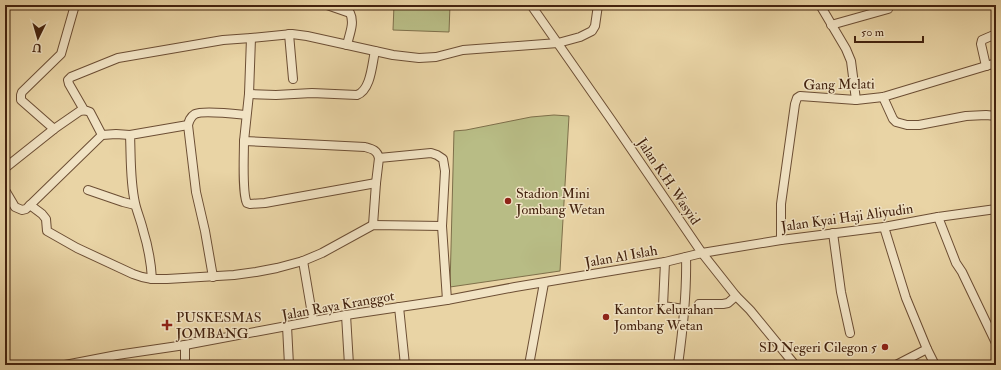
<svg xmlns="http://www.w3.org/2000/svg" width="1001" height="370" viewBox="0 0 1001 370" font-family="'IM FELL Double Pica',serif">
<rect width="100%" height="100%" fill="#e9d4a5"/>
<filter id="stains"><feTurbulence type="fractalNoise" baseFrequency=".005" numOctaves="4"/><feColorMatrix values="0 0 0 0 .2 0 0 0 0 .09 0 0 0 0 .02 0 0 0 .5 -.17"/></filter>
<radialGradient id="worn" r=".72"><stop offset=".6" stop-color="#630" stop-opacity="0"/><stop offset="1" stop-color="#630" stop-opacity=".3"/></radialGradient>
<g fill="#b8bc85" stroke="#7e6f4a">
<polygon points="394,5 450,5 449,32 393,30"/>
<polygon points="554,115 569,116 560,271 450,287 454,131 466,130 531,117"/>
</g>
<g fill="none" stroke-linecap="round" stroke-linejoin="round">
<g stroke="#6c4e34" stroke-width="10">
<g id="minor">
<path d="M 327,5 L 350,13 C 355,23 349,35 347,45"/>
<polyline points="531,5 612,121 702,253 736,296 750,310 795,365"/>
<polyline points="820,5 846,49 851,61 856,100"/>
<polyline points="831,25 888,9"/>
<polyline points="289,34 293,79"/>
<path d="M 251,38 L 249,94 L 244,141 L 365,147 C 372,149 377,150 379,158"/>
<polyline points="986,66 981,44 982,40 996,34"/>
<path d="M 249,94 L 276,95 L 312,93 L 357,95 C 371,90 372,64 375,51"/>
<polyline points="883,97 893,119 896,122 907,125 919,125 966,116 986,115 996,116"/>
<polyline points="84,110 69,84 68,80 71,77 118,58 223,40 251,38 292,34 307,36 393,55 419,58 436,57 463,50 558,43 580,37 592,31 595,26 598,5"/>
<polyline points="54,129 21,100 21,95 22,92 61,54 75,5"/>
<path d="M 244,141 C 244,154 242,194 247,203 L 250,204 L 265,203 L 376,183"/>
<path d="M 5,168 L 54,129 L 80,111 C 84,110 86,110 90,112 L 102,135"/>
<polyline points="5,190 15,207 22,210 26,209 102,135 116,134 130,135"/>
<polyline points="88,190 123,202 135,205"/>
<polyline points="30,205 42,214 46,219 47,231 77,248 133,274 142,277 152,279 167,279 234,275 256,272 277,268 303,261 322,253 373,225 442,226"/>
<polyline points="938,217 956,263 962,272 996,343"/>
<polyline points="373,225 376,183 379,158 431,153 437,155 443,159 445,171 442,226 447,300"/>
<polyline points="884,227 906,298 927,349 935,365"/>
<polyline points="833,233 841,292 850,333"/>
<polyline points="781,240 781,204 795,104 797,98 800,96 856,100 883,97 996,63"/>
<polyline points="303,261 313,320"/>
<polyline points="665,262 663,306 684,309"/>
<path d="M 213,277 L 205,231 L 196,192 L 188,125 C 189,121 190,117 195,114 C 203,110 236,114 246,115"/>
<path d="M 152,279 C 151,262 148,246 143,230 C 141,221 137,212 135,203 C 130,181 131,158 130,135 L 188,125"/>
<polyline points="699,304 723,304 728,303 736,296"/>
<polyline points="399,307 405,365"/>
<polyline points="346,315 349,365"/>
<polyline points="287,326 289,365"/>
<polyline points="65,365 117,355 185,345 346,315 447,300 515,287 665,262 702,253 781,240 884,227 938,217 996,209"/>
<polyline points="185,365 185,345"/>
<polyline points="529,365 544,283"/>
<path d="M 678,365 C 683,329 687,293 686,257"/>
<polyline points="896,365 927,349"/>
</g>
</g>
<use href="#minor" stroke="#f1e3c4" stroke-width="8"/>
</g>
<g fill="#8f2418" stroke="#f1e3c4" stroke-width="1.5">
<circle cx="508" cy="201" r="4"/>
<circle cx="606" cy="317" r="4"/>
<path d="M165 319h4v4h4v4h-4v4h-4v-4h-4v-4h4z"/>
<circle cx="885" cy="347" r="4"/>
</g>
<g text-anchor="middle" stroke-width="3" stroke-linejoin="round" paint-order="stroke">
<g font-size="14" fill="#43220e" stroke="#f1e3c4">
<text transform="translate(839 84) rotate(-1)" y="5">Gang Melati</text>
<text transform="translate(669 181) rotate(56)" y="5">Jalan K.H. Wasyid</text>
<text transform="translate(847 217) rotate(-8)" y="5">Jalan Kyai Haji Aliyudin</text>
<text transform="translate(621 256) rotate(-10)" y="5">Jalan Al Islah</text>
<text transform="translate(338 305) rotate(-10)" y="5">Jalan Raya Kranggot</text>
</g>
<g font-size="14" fill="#43220e" stroke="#f1e3c4" text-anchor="start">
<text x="516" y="198">Stadion Mini<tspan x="516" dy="16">Jombang Wetan</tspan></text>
<text x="614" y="314">Kantor Kelurahan<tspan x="614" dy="16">Jombang Wetan</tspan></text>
<text x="176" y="322">PUSKESMAS<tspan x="176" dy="16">JOMBANG</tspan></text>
<text x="877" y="352" text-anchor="end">SD Negeri Cilegon 5</text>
</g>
</g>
<rect width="1001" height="370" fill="none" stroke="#e9d4a5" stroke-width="20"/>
<rect x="6" y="6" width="989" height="358" fill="none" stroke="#43220e" stroke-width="2"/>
<rect x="10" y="10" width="981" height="350" fill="none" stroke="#43220e"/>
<g transform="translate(38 38) rotate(185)" stroke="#f1e3c4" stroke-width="3" paint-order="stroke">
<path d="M0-3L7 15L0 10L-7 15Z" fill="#43220e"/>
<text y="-6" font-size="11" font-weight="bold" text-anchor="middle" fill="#43220e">U</text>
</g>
<path d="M855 36v6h68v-6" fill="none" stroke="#43220e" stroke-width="2"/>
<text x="861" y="36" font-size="12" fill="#43220e" stroke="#f1e3c4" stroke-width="3" paint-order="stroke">50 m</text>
<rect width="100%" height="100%" filter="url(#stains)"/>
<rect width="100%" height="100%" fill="url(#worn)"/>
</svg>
